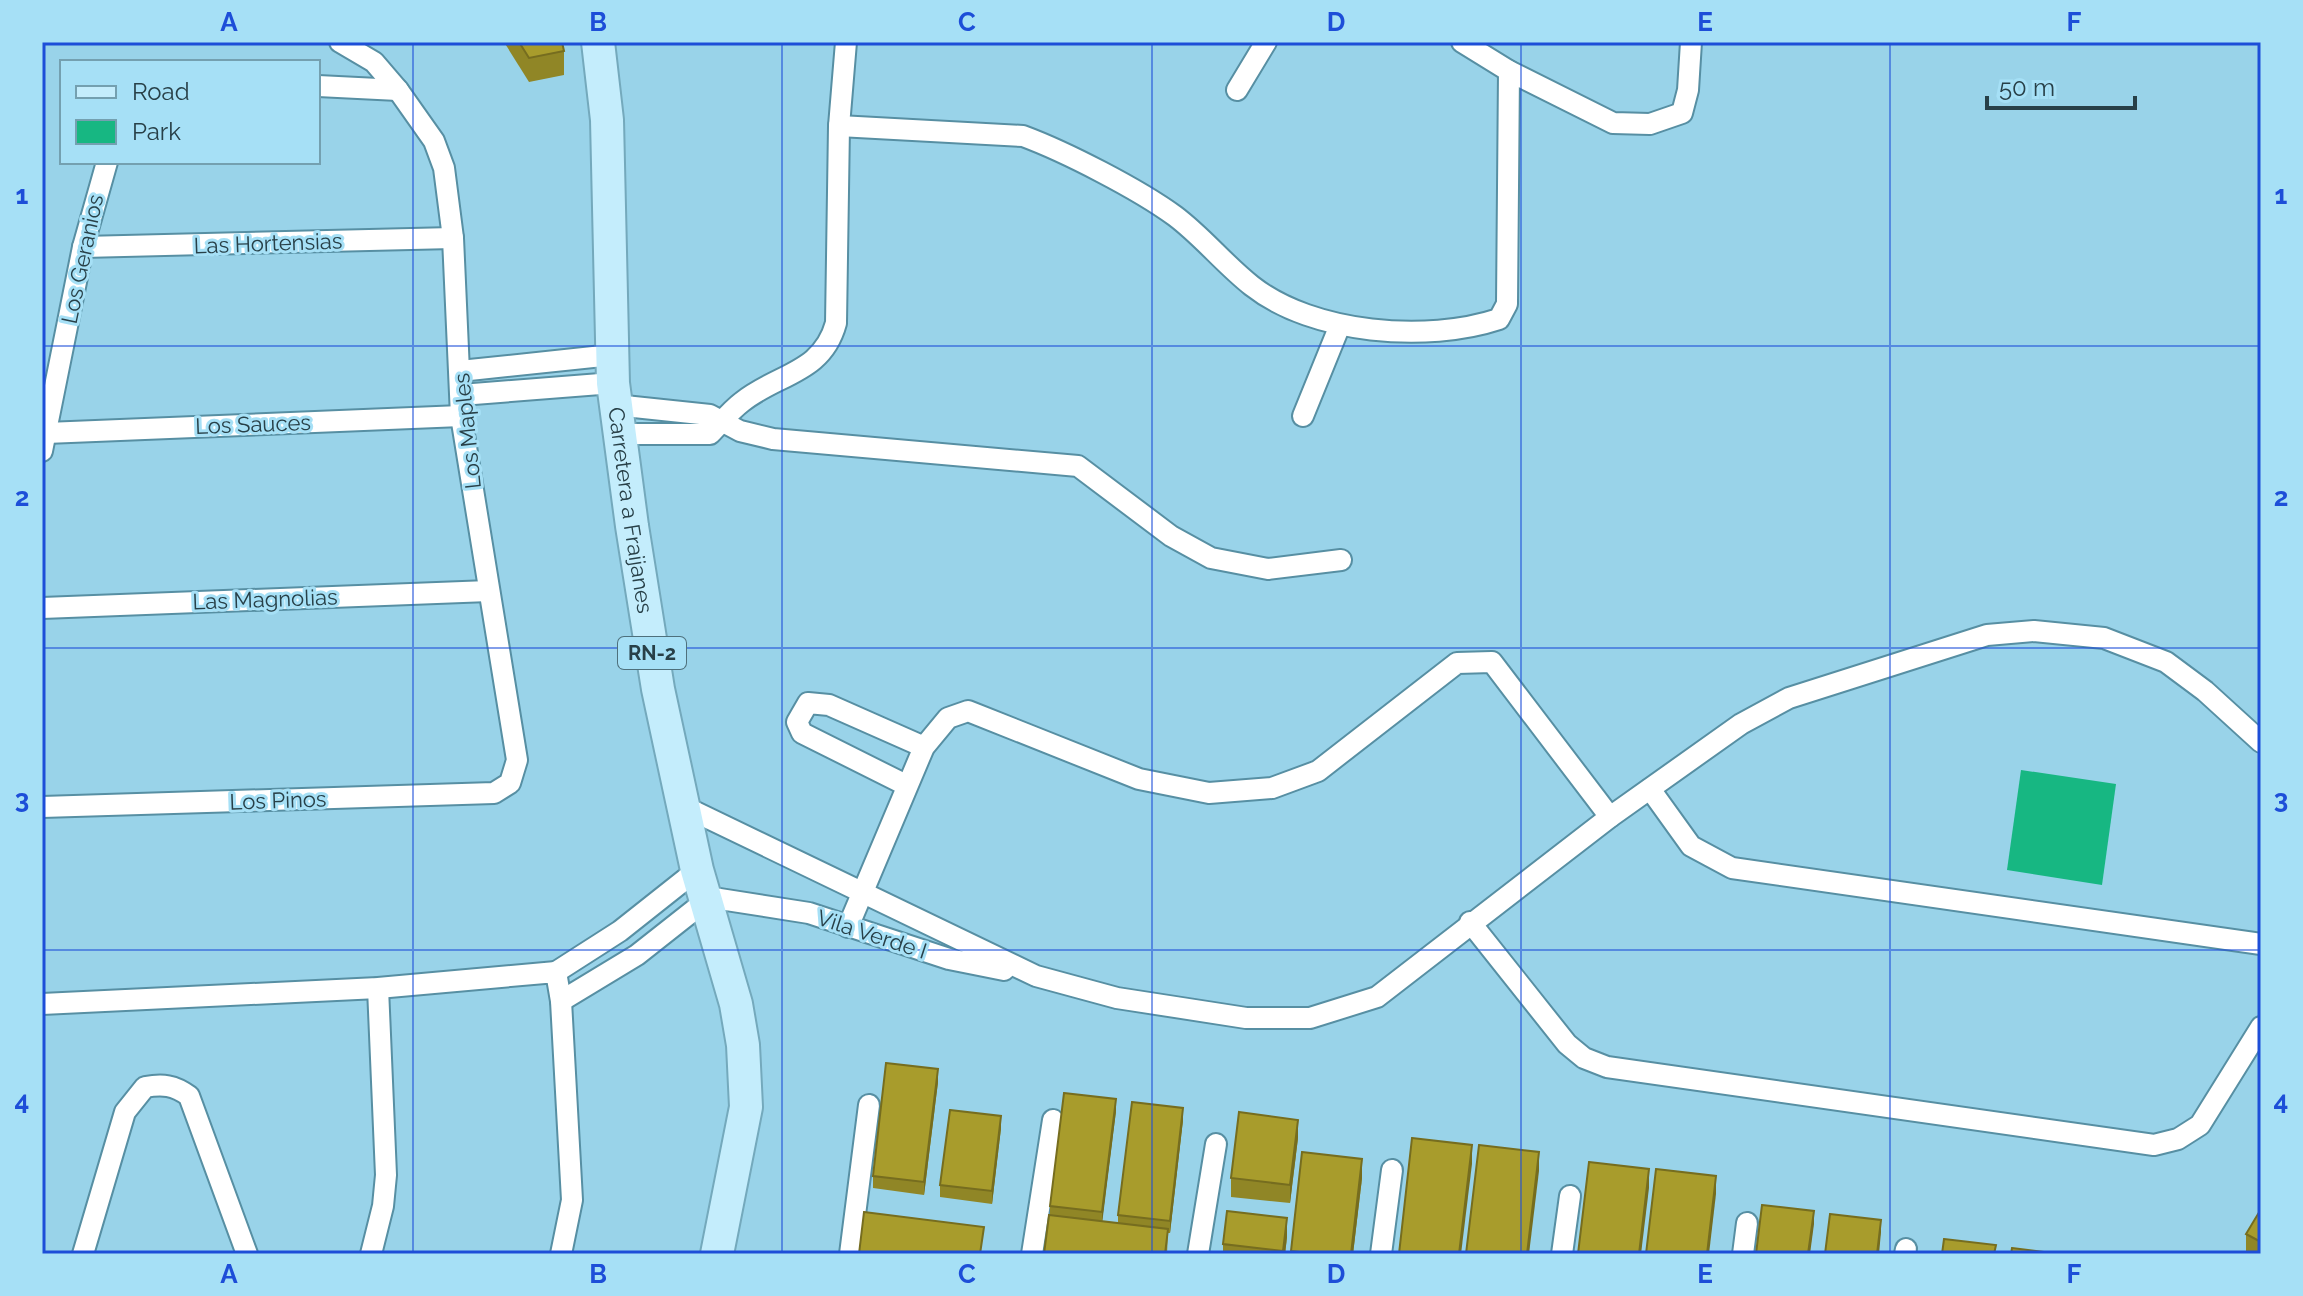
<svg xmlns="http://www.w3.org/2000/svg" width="2303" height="1296" viewBox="0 0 2303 1296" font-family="Raleway,sans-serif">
<rect width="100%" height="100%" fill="#99d3e9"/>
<polygon fill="#17b782" points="2021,770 2116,784 2102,885 2007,870"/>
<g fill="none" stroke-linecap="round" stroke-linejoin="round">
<g stroke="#578fa3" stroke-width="24">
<g id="minor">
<polyline points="1462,42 1509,71 1613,123 1650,124 1682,113 1688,90 1691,42"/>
<polyline points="318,86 398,90"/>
<polyline points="1237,90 1266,42"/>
<path d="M 839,126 L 1023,136 C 1066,152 1138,189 1175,216 C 1203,237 1224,264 1252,286 C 1313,334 1427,343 1499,319 L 1507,304 L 1509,71"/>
<polyline points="83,247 453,238"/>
<polyline points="460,371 612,355"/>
<polyline points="461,395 613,383"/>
<polyline points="615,405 710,415 740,431 773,439 1078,466 1171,536 1211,558 1268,569 1341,560"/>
<polyline points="1303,416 1340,325"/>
<polyline points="46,433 461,416"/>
<path d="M 619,434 L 710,434 C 720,424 730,411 742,402 C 778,373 822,374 836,323 L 839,126 L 846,42"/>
<polyline points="42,451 83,247 107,162"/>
<polyline points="42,608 489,591"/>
<polyline points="906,785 802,733 797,722 808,703 829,705 924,747"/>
<polyline points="1650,789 1691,846 1732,868 2261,944"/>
<polyline points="683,806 1036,976 1117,998 1246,1018 1310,1018 1377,997 1610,817 1741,724 1789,698 1987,635 2034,631 2104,638 2166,662 2205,691 2261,742"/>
<polyline points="42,807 494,793 510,783 517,760 461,416 453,238 444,168 434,141 398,90 374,62 340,42"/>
<polyline points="707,897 809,913 949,959 1004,970"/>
<polyline points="1470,922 1567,1044 1584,1058 1607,1067 2154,1145 2178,1139 2200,1125 2261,1027"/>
<polyline points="848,927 924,747 948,718 968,711 1139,779 1209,793 1272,788 1318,771 1457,663 1492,662 1610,817"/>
<polyline points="556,972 620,931 697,870"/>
<polyline points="561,1001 637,955 708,899"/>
<polyline points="42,1004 378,988 556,972 561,1001 572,1200 561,1254"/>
<path d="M 83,1254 L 125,1112 L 145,1087 C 163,1084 174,1085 189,1096 L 247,1254"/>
<polyline points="371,1254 383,1206 386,1175 378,988"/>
<polyline points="850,1254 869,1105"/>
<polyline points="1032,1254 1053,1120"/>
<polyline points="1198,1254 1216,1144"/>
<polyline points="1381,1254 1392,1170"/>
<polyline points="1562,1254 1570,1196"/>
<polyline points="1743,1254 1747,1223"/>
<polyline points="1905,1254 1906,1249"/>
</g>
</g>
<g stroke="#74a9bc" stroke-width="36">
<g id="primary">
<path id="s1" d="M 598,42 L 607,120 L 613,383 L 632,526 L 658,689 L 697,870 L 736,1004 L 743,1045 L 746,1107 L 717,1254"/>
</g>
</g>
<use href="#minor" stroke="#fff" stroke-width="20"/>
<use href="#primary" stroke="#c4edfc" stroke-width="32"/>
</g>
<g fill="#908626">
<polygon points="504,42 562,42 564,51 564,75 529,82"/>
<polygon points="938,1082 924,1195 873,1188 873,1176"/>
<polygon points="1116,1111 1102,1221 1118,1223 1118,1215 1183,1120 1170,1233 1168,1233 1167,1254 1044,1254 1050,1215 1050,1206"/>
<polygon points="1001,1128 992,1204 940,1197 940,1185"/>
<polygon points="1298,1138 1290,1203 1231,1197 1231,1178"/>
<polygon points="1302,1152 1362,1178 1353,1254 1291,1254"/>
<polygon points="2261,1209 2261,1254 2250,1254 2246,1252 2246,1234"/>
<polygon points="1287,1237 1285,1254 1223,1254 1223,1244"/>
</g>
<g fill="#766d1f">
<polygon points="938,1069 938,1082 924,1195 924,1182"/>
<polygon points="1116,1099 1116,1111 1102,1224 1102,1212"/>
<polygon points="1183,1108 1183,1120 1170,1233 1170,1221"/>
<polygon points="1001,1116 1001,1128 992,1204 992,1191"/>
<polygon points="1298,1120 1298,1138 1290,1203 1290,1185"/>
<polygon points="1472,1145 1472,1164 1461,1254 1459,1254"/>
<polygon points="1539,1152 1539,1171 1529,1254 1527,1254"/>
<polygon points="1362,1159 1362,1178 1353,1254 1351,1254"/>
<polygon points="1649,1169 1649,1188 1641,1254 1639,1254"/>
<polygon points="1716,1176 1716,1194 1709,1254 1707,1254"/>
<polygon points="1814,1211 1814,1224 1810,1254 1808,1254"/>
<polygon points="1287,1218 1287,1237 1285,1254 1283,1254"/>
<polygon points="1881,1220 1881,1232 1879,1254 1877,1254"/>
</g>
<g fill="#a89c2c" stroke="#766d1f" stroke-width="2">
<polygon points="519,42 562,42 564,51 529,58"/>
<polygon points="886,1063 938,1069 924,1182 873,1176"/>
<polygon points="1064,1093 1116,1099 1102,1212 1050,1206"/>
<polygon points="1132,1102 1183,1108 1170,1221 1118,1215"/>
<polygon points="950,1110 1001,1116 992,1191 940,1185"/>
<polygon points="1239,1112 1298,1120 1290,1185 1231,1178"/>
<polygon points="1412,1138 1472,1145 1459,1254 1399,1254"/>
<polygon points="1479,1145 1539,1152 1527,1254 1466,1254"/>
<polygon points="1302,1152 1362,1159 1351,1254 1318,1254 1291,1251"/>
<polygon points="1589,1162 1649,1169 1639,1254 1578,1254"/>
<polygon points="1656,1169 1716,1176 1707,1254 1646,1254"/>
<polygon points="1762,1205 1814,1211 1808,1254 1756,1254"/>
<polygon points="2261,1209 2261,1242 2246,1234"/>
<polygon points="1227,1211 1287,1218 1283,1251 1223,1244"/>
<polygon points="864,1212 984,1227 980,1254 859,1254"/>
<polygon points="1830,1214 1881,1220 1877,1254 1825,1254"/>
<polygon points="1049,1215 1168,1229 1165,1254 1044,1254"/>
<polygon points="1944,1239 1996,1245 1994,1254 1942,1254"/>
<polygon points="2012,1248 2060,1254 2011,1254"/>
</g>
<path fill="none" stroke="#1d4ed8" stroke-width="2" stroke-opacity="0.55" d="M 413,42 L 413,1254M 782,42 L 782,1254M 1152,42 L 1152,1254M 1521,42 L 1521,1254M 1890,42 L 1890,1254M 42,346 L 2261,346M 42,648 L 2261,648M 42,950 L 2261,950"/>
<g text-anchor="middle" stroke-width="6" stroke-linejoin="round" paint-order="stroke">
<rect fill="#a6e0f6" stroke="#4e707c" stroke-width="2" x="618" y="637" width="68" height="32" rx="6"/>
<g font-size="20" font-weight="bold" fill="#284048">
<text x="652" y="660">RN-2</text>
</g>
<g font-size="22" fill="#284048" stroke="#a6e0f6">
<text transform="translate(268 243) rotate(-2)" y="8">Las Hortensias</text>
<text transform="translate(82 259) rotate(-78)" y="8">Los Geranios</text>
<text transform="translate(253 424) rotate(-2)" y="8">Los Sauces</text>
<text transform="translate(467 431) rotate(-96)" y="8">Los Maples</text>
<text dy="8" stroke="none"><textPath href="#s1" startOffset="470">Carretera a Fraijanes</textPath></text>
<text transform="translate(265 599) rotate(-2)" y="8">Las Magnolias</text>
<text transform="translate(278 800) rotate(-2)" y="8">Los Pinos</text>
<text transform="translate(872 934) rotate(18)" y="8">Vila Verde I</text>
</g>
</g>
<rect width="2303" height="1296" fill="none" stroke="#a6e0f6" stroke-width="88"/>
<rect x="60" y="60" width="260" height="104" fill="#a6e0f6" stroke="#74a0b0" stroke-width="2"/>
<rect x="76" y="86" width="40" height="12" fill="#c4edfc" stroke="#74a0b0" stroke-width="2"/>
<text x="132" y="100" font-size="24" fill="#284048">Road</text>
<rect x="76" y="120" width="40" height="24" fill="#17b782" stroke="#74a0b0" stroke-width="2"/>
<text x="132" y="140" font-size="24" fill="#284048">Park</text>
<path d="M1987 96v12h148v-12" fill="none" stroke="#284048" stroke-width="4"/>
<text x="1999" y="96" font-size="24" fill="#284048" stroke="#a6e0f6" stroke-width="6" paint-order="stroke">50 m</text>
<rect x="44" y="44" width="2215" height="1208" fill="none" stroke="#1d4ed8" stroke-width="3"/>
<g font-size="26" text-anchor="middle" font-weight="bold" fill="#1d4ed8">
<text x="229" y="31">A</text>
<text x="598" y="31">B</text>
<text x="967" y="31">C</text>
<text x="1336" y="31">D</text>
<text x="1705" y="31">E</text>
<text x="2074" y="31">F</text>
<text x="22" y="204">1</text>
<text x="2281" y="204">1</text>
<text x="22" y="506">2</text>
<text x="2281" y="506">2</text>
<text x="22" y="808">3</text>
<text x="2281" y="808">3</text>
<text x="22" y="1110">4</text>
<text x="2281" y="1110">4</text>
<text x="229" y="1283">A</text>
<text x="598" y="1283">B</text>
<text x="967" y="1283">C</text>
<text x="1336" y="1283">D</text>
<text x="1705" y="1283">E</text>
<text x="2074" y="1283">F</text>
</g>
</svg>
